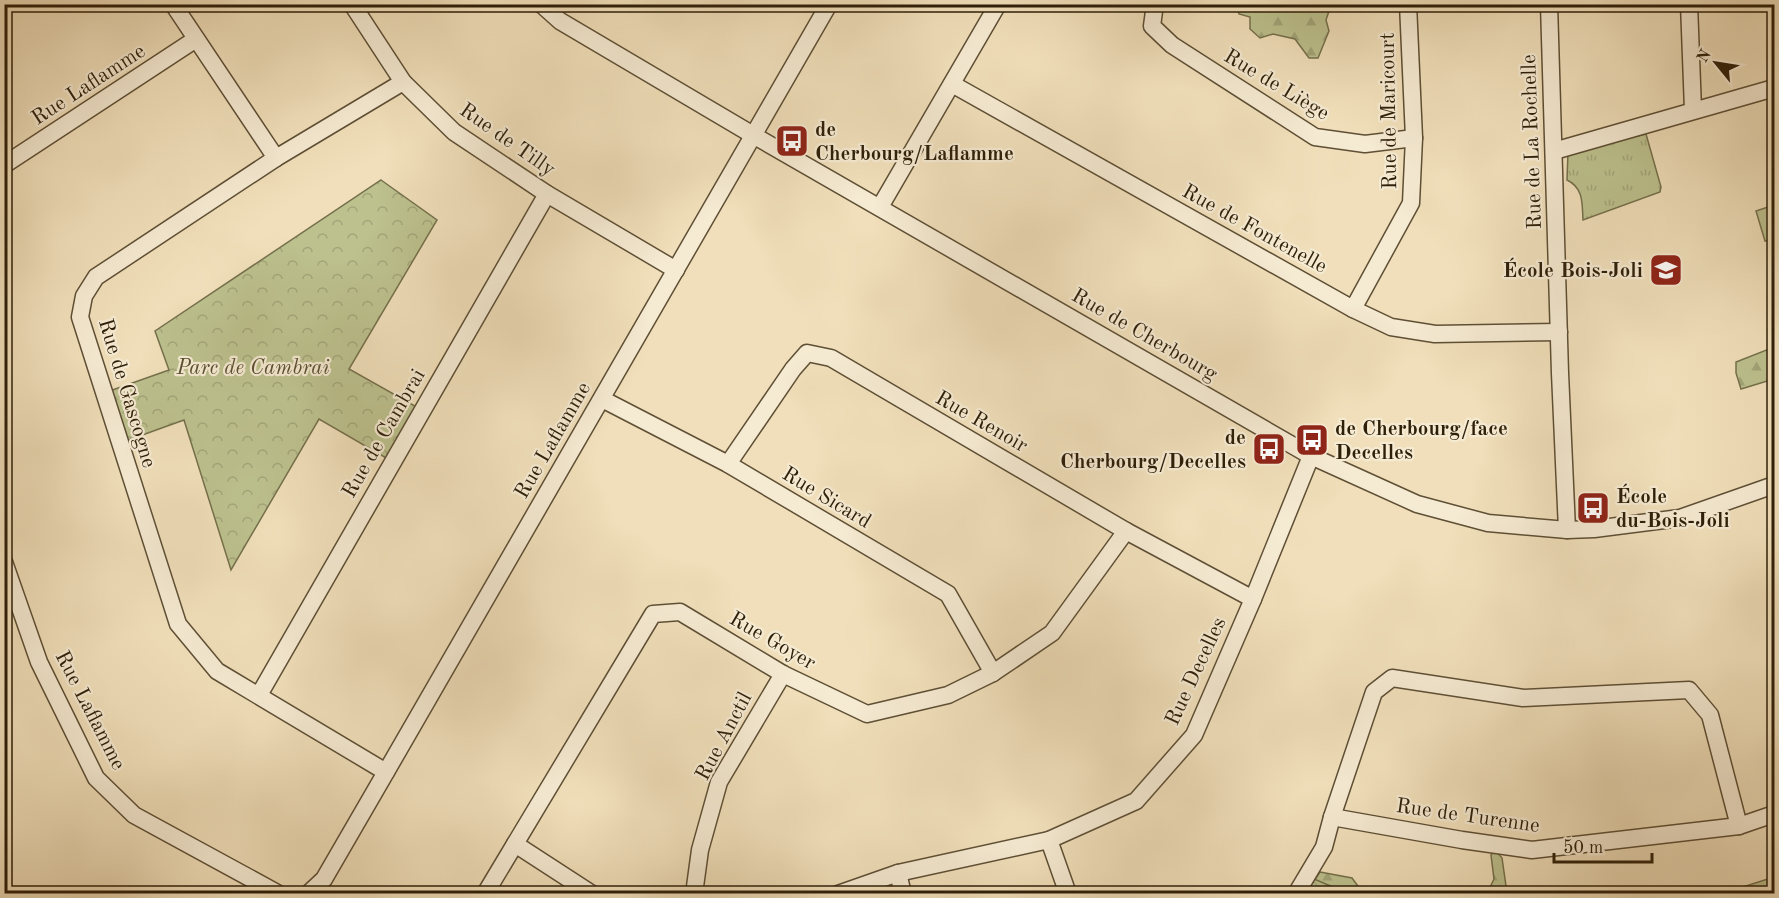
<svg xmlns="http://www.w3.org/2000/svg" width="1779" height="898" viewBox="0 0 1779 898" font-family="'Old Standard TT',serif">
<defs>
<pattern id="grass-tufts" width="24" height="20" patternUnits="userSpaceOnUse" patternTransform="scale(1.5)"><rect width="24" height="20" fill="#bcc18e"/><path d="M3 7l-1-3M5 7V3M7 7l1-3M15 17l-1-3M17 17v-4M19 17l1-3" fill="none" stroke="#a2a579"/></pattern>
<pattern id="forest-firs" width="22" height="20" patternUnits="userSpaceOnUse" patternTransform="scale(1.5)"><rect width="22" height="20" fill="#bcc18e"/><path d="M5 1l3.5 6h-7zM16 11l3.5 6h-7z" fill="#a2a579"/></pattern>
<pattern id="park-crowns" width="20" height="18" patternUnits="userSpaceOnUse" patternTransform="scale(1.5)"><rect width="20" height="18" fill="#bcc18e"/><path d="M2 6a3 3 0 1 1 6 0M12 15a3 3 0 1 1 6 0" fill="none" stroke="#a2a579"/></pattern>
</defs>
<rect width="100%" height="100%" fill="#f0dfba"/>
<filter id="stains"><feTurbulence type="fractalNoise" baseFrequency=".00333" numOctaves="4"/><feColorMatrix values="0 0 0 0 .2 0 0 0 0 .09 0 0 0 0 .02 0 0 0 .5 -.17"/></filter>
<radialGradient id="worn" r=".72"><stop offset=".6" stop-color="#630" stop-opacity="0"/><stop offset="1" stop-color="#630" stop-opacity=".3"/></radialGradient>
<path fill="url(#grass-tufts)" stroke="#75704c" stroke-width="1.5" d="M 1646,134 L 1661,187 L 1660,192 L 1583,220 C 1582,204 1584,188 1567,180 L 1568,152 Z"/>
<g fill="url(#forest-firs)" stroke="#75704c" stroke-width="1.5">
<polygon points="1236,5 1263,5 1279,8 1280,5 1331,5 1326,20 1329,31 1318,58 1309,58 1295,39 1273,34 1260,38 1250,29 1250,17 1239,14"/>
<polygon points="1774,347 1774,379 1741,389 1736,373 1736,362"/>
<polygon points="1495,850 1502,858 1507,893 1487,894 1494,879 1491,855"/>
<polygon points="1320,872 1352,878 1363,893 1305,894"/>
<polygon points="1774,877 1774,893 1724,893"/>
</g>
<g fill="url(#park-crowns)" stroke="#75704c" stroke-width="1.5">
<polygon points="381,180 437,220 349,369 422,410 393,462 319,419 231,570 184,420 120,443 104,393 169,370 155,331"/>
<polygon points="1307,876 1347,893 1296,894"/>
</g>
<polygon fill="#bcc18e" stroke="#75704c" stroke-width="1.5" points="1774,205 1774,239 1765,241 1756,211"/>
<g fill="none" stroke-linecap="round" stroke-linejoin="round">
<g stroke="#5e4f35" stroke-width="19">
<g id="minor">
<polyline points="173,4 276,158"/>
<polyline points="352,4 403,82 454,132 547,194 676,270"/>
<polyline points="541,4 560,21 753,135 1311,456 1417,504 1488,523 1567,530 1594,529 1680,518 1774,485"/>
<polyline points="1155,4 1152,26 1172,45 1315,137 1365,144 1414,138"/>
<polyline points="1549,4 1560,373 1567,530"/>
<polyline points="1689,4 1693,110"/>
<polyline points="952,84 1353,309 1391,327 1435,334 1559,332"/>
<polyline points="1554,151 1774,88"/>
<polyline points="4,165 196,39"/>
<polyline points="880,207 998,4"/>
<polyline points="1353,309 1411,203 1414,138 1408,4"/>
<polyline points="602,399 728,464 948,594 993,673"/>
<polyline points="728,464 793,369 807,353 831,358 1126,531 1253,599"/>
<polyline points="4,562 39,662 96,778 134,815 279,894"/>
<polyline points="259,695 547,194"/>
<polyline points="386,772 217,671 178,624 80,317 84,296 96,277 276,158 403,82"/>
<polyline points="1332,817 1462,840 1532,850 1739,826 1774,814"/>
<polyline points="1049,840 1068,894"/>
<polyline points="515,844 592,894"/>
<polyline points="898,873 903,894"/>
<polyline points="308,894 324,879 386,772 829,4"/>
<polyline points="485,894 653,614 680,612 783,674 867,714 948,695 993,673 1052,633 1126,531"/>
<polyline points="694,894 700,850 719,782 783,674"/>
<polyline points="838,894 898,873 1049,840 1136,801 1194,735 1253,599 1311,456"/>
<polyline points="1296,894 1324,847 1332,817 1374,692 1392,678 1523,698 1689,690 1710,715 1739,826"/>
</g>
</g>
<use href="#minor" stroke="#f5ead2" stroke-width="16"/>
</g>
<defs>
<g id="bus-square" transform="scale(1.725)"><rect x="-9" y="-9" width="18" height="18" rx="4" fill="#8f2418" stroke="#f5ead2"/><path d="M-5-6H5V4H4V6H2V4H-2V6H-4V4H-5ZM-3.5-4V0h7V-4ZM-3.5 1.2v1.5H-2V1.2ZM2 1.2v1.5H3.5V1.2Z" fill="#fff"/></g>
<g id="school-square" transform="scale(1.725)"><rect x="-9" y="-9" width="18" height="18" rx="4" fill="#8f2418" stroke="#f5ead2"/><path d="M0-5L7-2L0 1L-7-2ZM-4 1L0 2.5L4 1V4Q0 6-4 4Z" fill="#fff"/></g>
</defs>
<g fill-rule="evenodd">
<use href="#bus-square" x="792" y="141"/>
<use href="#school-square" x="1666" y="270"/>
<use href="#bus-square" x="1312" y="440"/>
<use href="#bus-square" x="1269" y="449"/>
<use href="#bus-square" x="1593" y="508"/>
</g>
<g text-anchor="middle" stroke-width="4.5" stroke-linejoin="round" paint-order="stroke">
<g font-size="21" fill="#2e1f09" stroke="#f5ead2">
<text transform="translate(88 84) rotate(-33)" y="7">Rue Laflamme</text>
<text transform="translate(1277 84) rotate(31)" y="7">Rue de Liège</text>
<text transform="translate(1388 111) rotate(-91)" y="7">Rue de Maricourt</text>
<text transform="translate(508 139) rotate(35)" y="7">Rue de Tilly</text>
<text transform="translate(1531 142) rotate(-92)" y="7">Rue de La Rochelle</text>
<text transform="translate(1255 228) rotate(29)" y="7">Rue de Fontenelle</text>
<text transform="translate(1145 334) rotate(30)" y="7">Rue de Cherbourg</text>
<text transform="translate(128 393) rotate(73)" y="7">Rue de Gascogne</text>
<text transform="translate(982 421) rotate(30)" y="7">Rue Renoir</text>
<text transform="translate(383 433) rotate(-60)" y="7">Rue de Cambrai</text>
<text transform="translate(552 440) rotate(-60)" y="7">Rue Laflamme</text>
<text transform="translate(827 497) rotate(31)" y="7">Rue Sicard</text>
<text transform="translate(773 640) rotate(30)" y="7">Rue Goyer</text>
<text transform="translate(1195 671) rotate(-65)" y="7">Rue Decelles</text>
<text transform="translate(91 710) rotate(63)" y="7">Rue Laflamme</text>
<text transform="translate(723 736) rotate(-62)" y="7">Rue Anctil</text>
<text transform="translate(1468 815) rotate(8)" y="7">Rue de Turenne</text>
</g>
<g font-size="21" font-weight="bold" fill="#2e1f09" stroke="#f5ead2" text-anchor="start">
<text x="815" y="136">de<tspan x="815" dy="24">Cherbourg/Laflamme</tspan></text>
<text x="1643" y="277" text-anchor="end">École Bois-Joli</text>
<text x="1335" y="435">de Cherbourg/face<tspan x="1335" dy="24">Decelles</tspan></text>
<text x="1246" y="444" text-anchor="end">de<tspan x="1246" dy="24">Cherbourg/Decelles</tspan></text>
<text x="1616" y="503">École<tspan x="1616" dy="24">du-Bois-Joli</tspan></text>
</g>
<g font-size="21" font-style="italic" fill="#595031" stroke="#f5ead2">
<text x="253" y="374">Parc de Cambrai</text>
</g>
</g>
<rect width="1779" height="898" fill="none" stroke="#f0dfba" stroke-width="24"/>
<rect x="6" y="6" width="1767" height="886" fill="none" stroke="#2e1f09" stroke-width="3"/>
<rect x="12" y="12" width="1755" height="874" fill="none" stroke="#2e1f09" stroke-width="1.5"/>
<g transform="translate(1716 63) rotate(300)" stroke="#f5ead2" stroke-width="4.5" paint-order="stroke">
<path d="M0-4.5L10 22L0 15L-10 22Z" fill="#2e1f09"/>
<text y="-9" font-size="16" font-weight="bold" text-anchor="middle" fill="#2e1f09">N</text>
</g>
<path d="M1554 853v9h98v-9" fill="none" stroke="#2e1f09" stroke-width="3"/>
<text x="1563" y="853" font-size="18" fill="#2e1f09" stroke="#f5ead2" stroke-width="4.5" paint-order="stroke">50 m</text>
<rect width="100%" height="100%" filter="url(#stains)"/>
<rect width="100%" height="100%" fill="url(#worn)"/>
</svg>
